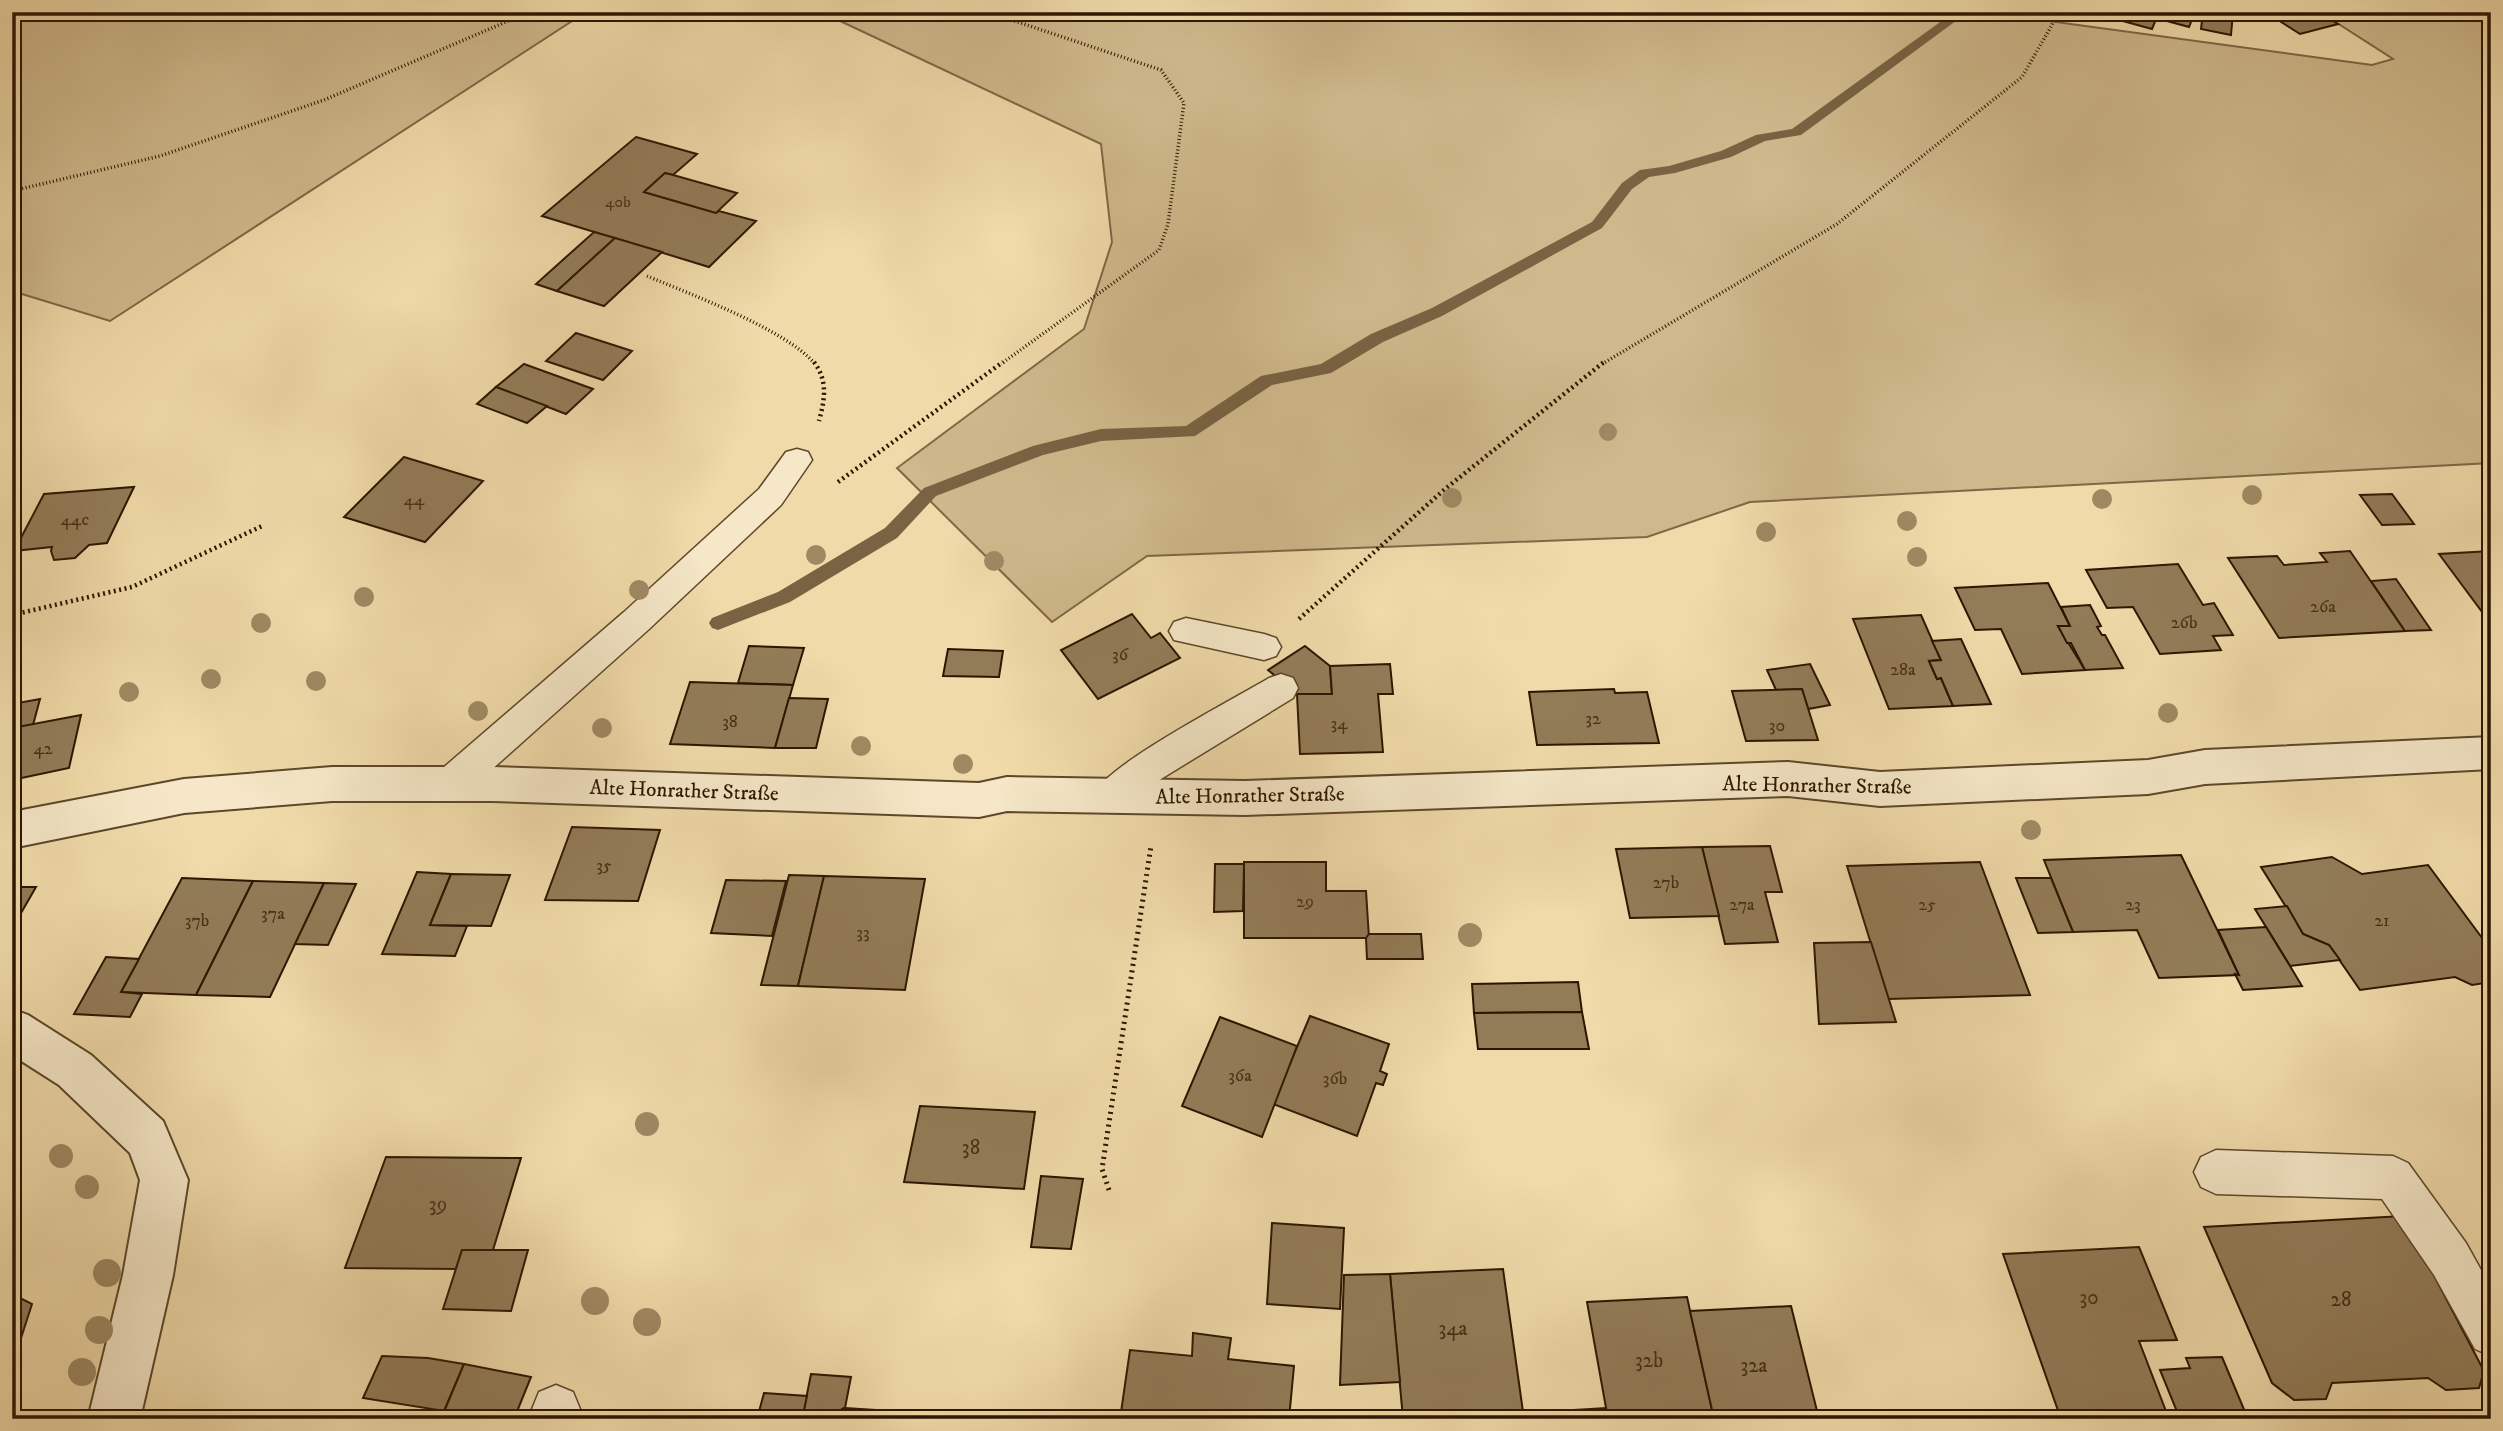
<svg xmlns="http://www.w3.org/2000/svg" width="2503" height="1431" viewBox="0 0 2503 1431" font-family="'IM FELL DW Pica',serif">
<rect width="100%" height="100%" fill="#f0daa9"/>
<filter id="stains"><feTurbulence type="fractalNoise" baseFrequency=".00286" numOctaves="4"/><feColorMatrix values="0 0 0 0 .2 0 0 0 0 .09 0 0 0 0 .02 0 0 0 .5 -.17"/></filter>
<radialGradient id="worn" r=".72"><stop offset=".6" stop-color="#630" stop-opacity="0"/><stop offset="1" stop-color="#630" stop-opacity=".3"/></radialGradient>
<g fill="#cfb98c" stroke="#7e6846" stroke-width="2">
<polygon points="12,12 586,12 110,321 12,291"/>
<polygon points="811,12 1982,12 2372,65 2393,59 2320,12 2491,12 2491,463 1750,502 1647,537 1147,556 1052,622 897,468 1084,329 1112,242 1101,144 836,19"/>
</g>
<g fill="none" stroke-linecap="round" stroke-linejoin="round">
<polygon fill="#796343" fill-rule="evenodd" points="1954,12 1968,12 1801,135 1765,141 1731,157 1675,173 1649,177 1632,189 1602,228 1442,316 1383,342 1331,373 1272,385 1195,436 1101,441 1043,455 936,496 897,538 790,602 718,630 712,628 709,623 712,618 778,592 885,528 924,488 1033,446 1101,429 1186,426 1261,376 1321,364 1371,334 1432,308 1592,222 1622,183 1640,170 1669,166 1721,151 1756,135 1792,129"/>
</g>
<g fill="#927c58" stroke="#2c1600" stroke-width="2">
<polygon points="2090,12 2159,12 2152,29"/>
<polygon points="2159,12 2195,12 2189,27 2156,18"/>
<polygon points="2203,12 2233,12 2231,35 2201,29"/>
<polygon points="2319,12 2338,24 2300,34 2267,13"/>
<polygon points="636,137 697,154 673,175 665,173 644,192 716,213 719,211 756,221 709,267 542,216"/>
<polygon points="665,173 673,175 737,193 716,213 644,192"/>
<polygon points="594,232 615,238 557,291 536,284"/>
<polygon points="615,238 662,252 604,306 557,291"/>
<polygon points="576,333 632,351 603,380 546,361"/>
<polygon points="524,364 593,389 566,414 496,387"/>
<polygon points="496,387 547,406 527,423 477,404"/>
<polygon points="404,457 483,481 425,542 344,517"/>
<polygon points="134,487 107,543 89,545 75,558 54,560 51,551 52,547 14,551 44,494"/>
<polygon points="2392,494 2414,524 2382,525 2360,495"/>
<polygon points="2350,551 2405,631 2279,638 2228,558 2277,556 2284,565 2327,562 2320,553"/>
<polygon points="2491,551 2491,624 2439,554"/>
<polygon points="2178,564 2203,605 2214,603 2233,635 2213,636 2221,650 2160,654 2133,607 2107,608 2086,570"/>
<polygon points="2396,579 2431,630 2405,631 2371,581"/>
<polygon points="2048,583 2070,626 2058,626 2085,670 2022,674 2001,629 1975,630 1955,588"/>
<polygon points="2090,605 2101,626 2097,627 2102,635 2105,635 2123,668 2085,670 2071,643 2067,643 2058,626 2070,626 2061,607"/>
<polygon points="1132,614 1151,638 1160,633 1180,658 1098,699 1061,650"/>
<polygon points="1921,615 1941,660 1929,661 1937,679 1941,678 1953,706 1889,709 1853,619"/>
<polygon points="1961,639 1991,704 1953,706 1941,678 1937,679 1929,661 1941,660 1932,641"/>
<polygon points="749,646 804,648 793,685 738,683"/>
<polygon points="1305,646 1330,666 1332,694 1297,694 1268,670"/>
<polygon points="948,649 1003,651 999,677 943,676"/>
<polygon points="1390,664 1393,694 1378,694 1383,752 1300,754 1297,694 1332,694 1330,666"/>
<polygon points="1810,664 1830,705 1808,709 1802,689 1776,690 1767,670"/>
<polygon points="690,682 793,685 775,748 670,744"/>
<polygon points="1614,689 1615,693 1647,692 1659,743 1537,745 1529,692"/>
<polygon points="1802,689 1818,740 1746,741 1732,691"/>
<polygon points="789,698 828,699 816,748 775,748"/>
<polygon points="40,699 33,725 12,728 12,704"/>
<polygon points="81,715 69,768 12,780 12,728"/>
<polygon points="572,827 660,830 638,901 545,900"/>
<polygon points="1770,846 1782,892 1765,892 1778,942 1725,944 1702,847"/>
<polygon points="1702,847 1719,916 1630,918 1616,849"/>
<polygon points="2181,855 2239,975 2159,978 2137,930 2073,932 2044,860"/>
<polygon points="2332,857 2362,874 2428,865 2491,950 2491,982 2472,985 2455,977 2360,990 2329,945 2303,934 2261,867"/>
<polygon points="1244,862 1326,862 1326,891 1366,891 1369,938 1244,938"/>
<polygon points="1980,862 2030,995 1888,999 1847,866"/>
<polygon points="1215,864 1244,864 1243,911 1214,912"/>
<polygon points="417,872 451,874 430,925 467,926 455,956 382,954"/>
<polygon points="451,874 510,875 491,926 430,925"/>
<polygon points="789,875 824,876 798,986 761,985"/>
<polygon points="824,876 925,879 905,990 798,986"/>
<polygon points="182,878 253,881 196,995 121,992"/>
<polygon points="2016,878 2051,878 2073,932 2038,933"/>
<polygon points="726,880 786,881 772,936 711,933"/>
<polygon points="253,881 324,883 270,997 196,995"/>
<polygon points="324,883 356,884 328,945 295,944"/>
<polygon points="12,887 36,887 17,920 12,920"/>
<polygon points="2287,906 2303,934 2329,945 2340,960 2290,966 2255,909"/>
<polygon points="2266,927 2290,966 2302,986 2243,990 2235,974 2239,975 2218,930"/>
<polygon points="1369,934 1421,934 1423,959 1367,959 1366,938"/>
<polygon points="1871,942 1896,1022 1819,1024 1814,943"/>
<polygon points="106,957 139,959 121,992 142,994 130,1017 74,1014"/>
<polygon points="1578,982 1582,1012 1474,1013 1472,984"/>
<polygon points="1582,1012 1589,1049 1478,1049 1474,1013"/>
<polygon points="1310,1016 1389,1044 1380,1071 1387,1074 1383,1085 1376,1083 1357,1136 1273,1104"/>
<polygon points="1220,1017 1297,1046 1262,1137 1182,1106"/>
<polygon points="920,1106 1035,1112 1024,1189 904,1182"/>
<polygon points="386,1157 521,1158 493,1250 462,1250 456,1269 345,1268"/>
<polygon points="1041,1176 1083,1179 1071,1249 1031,1247"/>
<polygon points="2403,1216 2484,1371 2479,1388 2446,1390 2428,1378 2332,1383 2326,1399 2294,1400 2272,1383 2204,1227"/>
<polygon points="1272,1223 1344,1228 1340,1309 1267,1304"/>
<polygon points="2139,1247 2177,1340 2139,1341 2169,1419 2061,1419 2003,1254"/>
<polygon points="462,1250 528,1250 511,1311 443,1309"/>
<polygon points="1503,1269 1524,1419 1403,1419 1390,1274"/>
<polygon points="1390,1274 1400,1382 1340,1385 1344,1275"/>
<polygon points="12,1294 32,1304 12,1366"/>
<polygon points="1687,1297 1714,1419 1608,1419 1587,1302"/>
<polygon points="1791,1306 1819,1419 1714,1419 1690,1311"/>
<polygon points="1193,1333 1231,1338 1228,1359 1294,1366 1289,1419 1120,1419 1130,1350 1192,1356"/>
<polygon points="382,1356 428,1358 464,1364 444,1411 363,1398"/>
<polygon points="2222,1357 2248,1419 2180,1419 2160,1370 2190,1368 2186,1358"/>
<polygon points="464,1364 531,1377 514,1419 441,1419"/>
<polygon points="811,1374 851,1377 845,1408 842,1409 840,1419 802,1419"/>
<polygon points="764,1393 807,1396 802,1419 757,1419"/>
<polygon points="845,1408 968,1416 968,1419 840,1419 842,1409"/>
<polygon points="1606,1408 1608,1419 1559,1419 1558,1411"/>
</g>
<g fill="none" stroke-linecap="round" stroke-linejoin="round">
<g stroke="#5d472a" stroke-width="3">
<g id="lane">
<polygon points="797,449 808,452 812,460 781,505 648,630 462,796 449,800 436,796 431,785 436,774 624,612 759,489 786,452"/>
<polygon points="1186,618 1264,634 1276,638 1281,647 1276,656 1264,660 1174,640 1169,631 1174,622"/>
<path d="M 1281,674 L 1293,678 L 1298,688 L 1293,698 L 1156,782 L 1125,805 L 1112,809 L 1099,805 L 1094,794 C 1108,764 1234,699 1269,678 Z"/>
<polygon points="2216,1150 2393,1156 2408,1163 2466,1243 2491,1288 2491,1356 2475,1349 2434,1275 2382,1199 2216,1194 2201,1187 2194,1172 2201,1157"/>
<polygon points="556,1385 573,1392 580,1409 576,1419 528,1419 539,1392"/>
</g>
</g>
<g stroke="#5d472a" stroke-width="4">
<g id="street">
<polygon points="2491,737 2491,769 2205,784 2148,794 1880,806 1788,796 1245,815 1007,811 979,817 492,801 332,801 184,813 12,848 12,812 184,779 332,767 492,767 979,783 1007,777 1245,781 1788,762 1880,772 2148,760 2205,750"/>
<polygon points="12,1009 28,1015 91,1055 163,1121 188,1180 173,1275 140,1419 88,1419 123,1275 140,1180 130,1153 59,1085 12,1055"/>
</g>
</g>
<g stroke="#2c1600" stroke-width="3.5" stroke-dasharray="1 2.5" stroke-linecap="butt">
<polyline points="988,12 1161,70 1184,103 1168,224 1159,250 1001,364"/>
<polyline points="12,191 160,156 324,100 529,12"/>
<path d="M 647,276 C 690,294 787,330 815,364"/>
<polyline points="1602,364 1837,224 2022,77 2052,25 2056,12"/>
</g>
<g stroke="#2c1600" stroke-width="4.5" stroke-dasharray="2 3.5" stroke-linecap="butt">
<path d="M 814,362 C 828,381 825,399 819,421"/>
<polyline points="838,482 1003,362"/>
<polyline points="12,615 132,587 262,526"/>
<polyline points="1299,619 1445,489 1604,362"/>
</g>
<polyline stroke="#2c1600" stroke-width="5" stroke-dasharray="2 4.5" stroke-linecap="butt" points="1109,1190 1102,1169 1151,846"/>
<use href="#lane" fill="#f5e7c7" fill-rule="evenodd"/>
<use href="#street" fill="#f5e7c7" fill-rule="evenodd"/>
</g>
<g fill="#9f8963">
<circle cx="1608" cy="432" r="9"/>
<circle cx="2252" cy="495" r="10"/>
<circle cx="1452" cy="498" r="10"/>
<circle cx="2102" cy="499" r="10"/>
<circle cx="1907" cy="521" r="10"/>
<circle cx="1766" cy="532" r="10"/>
<circle cx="816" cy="555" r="10"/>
<circle cx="1917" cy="557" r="10"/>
<circle cx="994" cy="561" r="10"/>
<circle cx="639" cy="590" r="10"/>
<circle cx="364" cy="597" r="10"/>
<circle cx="261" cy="623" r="10"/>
<circle cx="211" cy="679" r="10"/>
<circle cx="316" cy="681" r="10"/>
<circle cx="129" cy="692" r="10"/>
<circle cx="478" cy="711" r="10"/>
<circle cx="2168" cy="713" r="10"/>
<circle cx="602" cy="728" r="10"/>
<circle cx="861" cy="746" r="10"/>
<circle cx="963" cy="764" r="10"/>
<circle cx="2031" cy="830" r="10"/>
<circle cx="1470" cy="935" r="12"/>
<circle cx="647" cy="1124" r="12"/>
<circle cx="61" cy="1156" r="12"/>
<circle cx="87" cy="1187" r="12"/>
<circle cx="107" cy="1273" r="14"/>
<circle cx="595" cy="1301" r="14"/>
<circle cx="647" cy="1322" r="14"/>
<circle cx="99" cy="1330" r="14"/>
<circle cx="82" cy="1372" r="14"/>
</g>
<g text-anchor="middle" stroke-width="7" stroke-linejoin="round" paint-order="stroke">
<g font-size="16" fill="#463016">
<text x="618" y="207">40b</text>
</g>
<g font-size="18" fill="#463016">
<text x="414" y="505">44</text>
<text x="75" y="525">44c</text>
<text x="2323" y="612">26a</text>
<text x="2184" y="628">26b</text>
<text x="1120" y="660">36</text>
<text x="1903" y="675">28a</text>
<text x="1593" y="724">32</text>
<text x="730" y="727">38</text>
<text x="1339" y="729">34</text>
<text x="1777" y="731">30</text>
<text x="43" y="754">42</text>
<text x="604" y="871">35</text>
<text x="1666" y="888">27b</text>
<text x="1305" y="907">29</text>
<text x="1742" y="910">27a</text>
<text x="1927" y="910">25</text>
<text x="2133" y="910">23</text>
<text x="273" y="919">37a</text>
<text x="197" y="926">37b</text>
<text x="2382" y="926">21</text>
<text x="863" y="938">33</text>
<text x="1240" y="1081">36a</text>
<text x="1335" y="1084">36b</text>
</g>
<g font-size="21" fill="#2c1600" stroke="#f5e7c7">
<text transform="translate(1817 785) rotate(1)" y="7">Alte Honrather Straße</text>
<text transform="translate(684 790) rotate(2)" y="7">Alte Honrather Straße</text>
<text transform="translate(1250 795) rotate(-1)" y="7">Alte Honrather Straße</text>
</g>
<g font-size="21" fill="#463016">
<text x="971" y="1154">38</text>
<text x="438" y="1211">39</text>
<text x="2089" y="1304">30</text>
<text x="2341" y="1306">28</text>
<text x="1453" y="1335">34a</text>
<text x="1649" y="1367">32b</text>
<text x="1754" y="1372">32a</text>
</g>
</g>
<rect width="2503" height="1431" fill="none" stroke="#f0daa9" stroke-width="42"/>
<rect x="14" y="14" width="2475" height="1403" fill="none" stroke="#2c1600" stroke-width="3.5"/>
<rect x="21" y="21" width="2461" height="1389" fill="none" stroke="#2c1600" stroke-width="2"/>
<rect width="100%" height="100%" filter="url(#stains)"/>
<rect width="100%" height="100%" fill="url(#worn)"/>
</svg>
